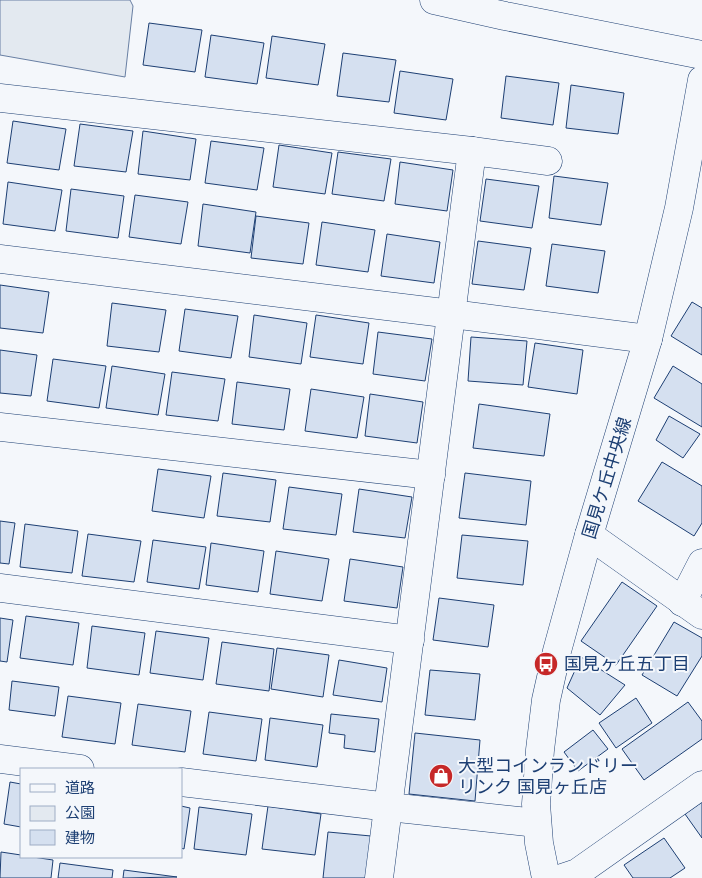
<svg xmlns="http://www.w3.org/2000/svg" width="702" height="878" viewBox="0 0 702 878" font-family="Arial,'Noto Sans JP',sans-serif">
<rect width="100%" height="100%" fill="#f4f7fb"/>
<polygon fill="#e3e9f0" stroke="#687fa3" points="0,0 130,0 133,6 125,77 0,55"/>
<g fill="#d5e0f0" stroke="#1d3f73">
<polygon points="149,23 202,30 195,72 143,65"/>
<polygon points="211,35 264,43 257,84 205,77"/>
<polygon points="272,36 325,44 318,85 266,78"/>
<polygon points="343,53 396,60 389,102 337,96"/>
<polygon points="400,71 453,79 446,120 394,113"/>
<polygon points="506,76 559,83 553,125 501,118"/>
<polygon points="571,85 624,93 618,134 566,128"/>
<polygon points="13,121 66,129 59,170 7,163"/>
<polygon points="80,124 133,131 126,172 74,166"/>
<polygon points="143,131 196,139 190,180 138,174"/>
<polygon points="211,141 264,148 257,190 205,183"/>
<polygon points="279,145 332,153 325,194 273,187"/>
<polygon points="338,152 391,159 384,201 332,194"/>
<polygon points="400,162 453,170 447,211 395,204"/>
<polygon points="554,176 608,183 601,225 549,218"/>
<polygon points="486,179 539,186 532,228 480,221"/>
<polygon points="8,182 62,190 55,231 3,224"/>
<polygon points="71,189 124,196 118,238 66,231"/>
<polygon points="135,195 188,202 181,244 129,237"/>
<polygon points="203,204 256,212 250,253 198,246"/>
<polygon points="256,216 309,223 303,264 251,258"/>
<polygon points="322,222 375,230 368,272 316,265"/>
<polygon points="387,234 440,242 434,283 381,276"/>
<polygon points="478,241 531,248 524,290 472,284"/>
<polygon points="552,244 605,251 598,293 546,286"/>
<polygon points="0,285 49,292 43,333 0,328"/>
<polygon points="692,302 702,308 702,355 671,336"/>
<polygon points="112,303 166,310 159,352 107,346"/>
<polygon points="185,309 238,316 231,358 179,351"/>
<polygon points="254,315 307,323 301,364 249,357"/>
<polygon points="316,315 369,323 363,364 310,357"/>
<polygon points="378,332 432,339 425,381 373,374"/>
<polygon points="471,337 527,341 523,385 468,381"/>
<polygon points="535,343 583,350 577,394 528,387"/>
<polygon points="0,350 37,355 31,396 0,393"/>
<polygon points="53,359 106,366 99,408 47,401"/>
<polygon points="112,366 165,374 158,415 106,408"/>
<polygon points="673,366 702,384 702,427 654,398"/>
<polygon points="172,372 225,379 218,421 166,415"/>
<polygon points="237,382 290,389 284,430 232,424"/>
<polygon points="311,389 364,397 357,438 305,431"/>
<polygon points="370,394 423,402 417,443 365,436"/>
<polygon points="479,404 550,414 544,456 473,448"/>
<polygon points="669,416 700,434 683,458 656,440"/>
<polygon points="662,462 702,486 702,523 694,536 638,501"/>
<polygon points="158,469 211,476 204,518 152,511"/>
<polygon points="223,473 276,480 270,522 217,516"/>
<polygon points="465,473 531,481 526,525 459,518"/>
<polygon points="289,487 342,494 336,535 283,529"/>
<polygon points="359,489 412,497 405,538 353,532"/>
<polygon points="0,521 15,523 9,564 0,563"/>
<polygon points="25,524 78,531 72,573 20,567"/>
<polygon points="88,534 141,541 134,582 82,576"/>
<polygon points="462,535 528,541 523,585 457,578"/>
<polygon points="153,540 206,547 199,589 147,582"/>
<polygon points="211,543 264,551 258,592 206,585"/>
<polygon points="276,551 329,559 322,601 270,594"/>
<polygon points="350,559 403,567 397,608 344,601"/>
<polygon points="622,582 657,606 616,665 581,641"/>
<polygon points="439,598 494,605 488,647 433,640"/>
<polygon points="26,616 79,623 73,665 20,658"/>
<polygon points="0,618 13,620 7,662 0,661"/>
<polygon points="674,622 702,638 702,656 677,696 642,675"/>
<polygon points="92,626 145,633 139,675 87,668"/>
<polygon points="156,631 209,638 203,680 150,673"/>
<polygon points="222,642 274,649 269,691 216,684"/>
<polygon points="277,648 329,655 323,697 271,689"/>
<polygon points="581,657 625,685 600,715 567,688"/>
<polygon points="339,660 387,668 382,702 333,695"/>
<polygon points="430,670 480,674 475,720 425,715"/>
<polygon points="12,681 59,687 55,716 9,710"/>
<polygon points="68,696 121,703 115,744 62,737"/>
<polygon points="636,698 652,723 616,748 599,723"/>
<polygon points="688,702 702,721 702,739 644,780 622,749"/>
<polygon points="138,704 191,711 185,752 132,745"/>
<polygon points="209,712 262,719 256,761 203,754"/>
<polygon points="331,714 379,719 375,752 344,748 345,735 329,733"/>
<polygon points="270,718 323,725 317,767 265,760"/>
<polygon points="593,730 608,749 578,771 564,752"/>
<polygon points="415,733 480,740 475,801 409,794"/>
<polygon points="10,782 21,784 21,827 4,824"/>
<polygon points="702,802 702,838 685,814"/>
<polygon points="181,806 190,808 184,849 181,848"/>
<polygon points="268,806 321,814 315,855 262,849"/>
<polygon points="199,807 252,814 246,855 194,849"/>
<polygon points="328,832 371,836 367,878 323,878"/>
<polygon points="664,838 685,868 670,878 633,878 624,865"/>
<polygon points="1,852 21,855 21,857 33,857 53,860 51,878 0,878"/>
<polygon points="60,863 113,870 112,878 58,878"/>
<polygon points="124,870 177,877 123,878"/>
</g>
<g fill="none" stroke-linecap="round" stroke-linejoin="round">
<g stroke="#1d3f73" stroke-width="29">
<g id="minor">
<polyline points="434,0 505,16 702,55"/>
<polyline points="0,98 472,151 548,161"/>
<polyline points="0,259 452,314 648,339"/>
<polyline points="0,427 431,475"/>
<polyline points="589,535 702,615"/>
<polyline points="0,588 410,640"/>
<polyline points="682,602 702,563"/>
<polyline points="0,759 80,769"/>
<polyline points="181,782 389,807 537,823"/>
<polyline points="379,878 472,151"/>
<polyline points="562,878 577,873 702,785"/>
</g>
</g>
<g stroke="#1d3f73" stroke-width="29">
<polyline id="tertiary" points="546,878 539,843 536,804 540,750 546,700 557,651 589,535 648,339 679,208 702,80"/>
</g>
<use href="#minor" stroke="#f4f7fb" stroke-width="28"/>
<use href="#tertiary" stroke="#f4f7fb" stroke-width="28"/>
</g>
<defs>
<g id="bus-disc" transform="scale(1.25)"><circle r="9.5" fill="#c62828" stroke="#f4f7fb"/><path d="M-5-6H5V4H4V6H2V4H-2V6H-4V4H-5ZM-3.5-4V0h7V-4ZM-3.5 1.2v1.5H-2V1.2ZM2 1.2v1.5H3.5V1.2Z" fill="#fff"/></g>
<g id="shop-disc" transform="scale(1.25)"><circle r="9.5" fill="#c62828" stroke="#f4f7fb"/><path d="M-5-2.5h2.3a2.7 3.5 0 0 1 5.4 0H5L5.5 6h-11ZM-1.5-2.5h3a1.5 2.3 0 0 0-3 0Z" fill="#fff"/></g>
</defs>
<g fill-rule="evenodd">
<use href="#bus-disc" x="546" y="664"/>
<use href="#shop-disc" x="441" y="776"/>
</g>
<g text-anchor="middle" stroke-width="4" stroke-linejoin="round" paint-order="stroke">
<g font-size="18" fill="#1d3f73" stroke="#f4f7fb">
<text transform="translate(607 478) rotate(-73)" y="6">国見ケ丘中央線</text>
</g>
<g font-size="18" fill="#1d3f73" stroke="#f4f7fb" text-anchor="start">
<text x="564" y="670">国見ヶ丘五丁目</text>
<text x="458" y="772">大型コインランドリー<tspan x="458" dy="21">リンク 国見ヶ丘店</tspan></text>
</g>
</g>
<rect x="20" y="768" width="162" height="90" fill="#f4f7fb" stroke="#9eadc5"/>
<rect x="30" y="784" width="25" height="8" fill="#f4f7fb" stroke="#9eadc5"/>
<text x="65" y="793" font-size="15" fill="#1d3f73">道路</text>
<rect x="30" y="806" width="25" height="15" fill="#e3e9f0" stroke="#9eadc5"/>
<text x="65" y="818" font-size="15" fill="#1d3f73">公園</text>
<rect x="30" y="830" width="25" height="15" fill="#d5e0f0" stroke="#9eadc5"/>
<text x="65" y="843" font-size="15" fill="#1d3f73">建物</text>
</svg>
